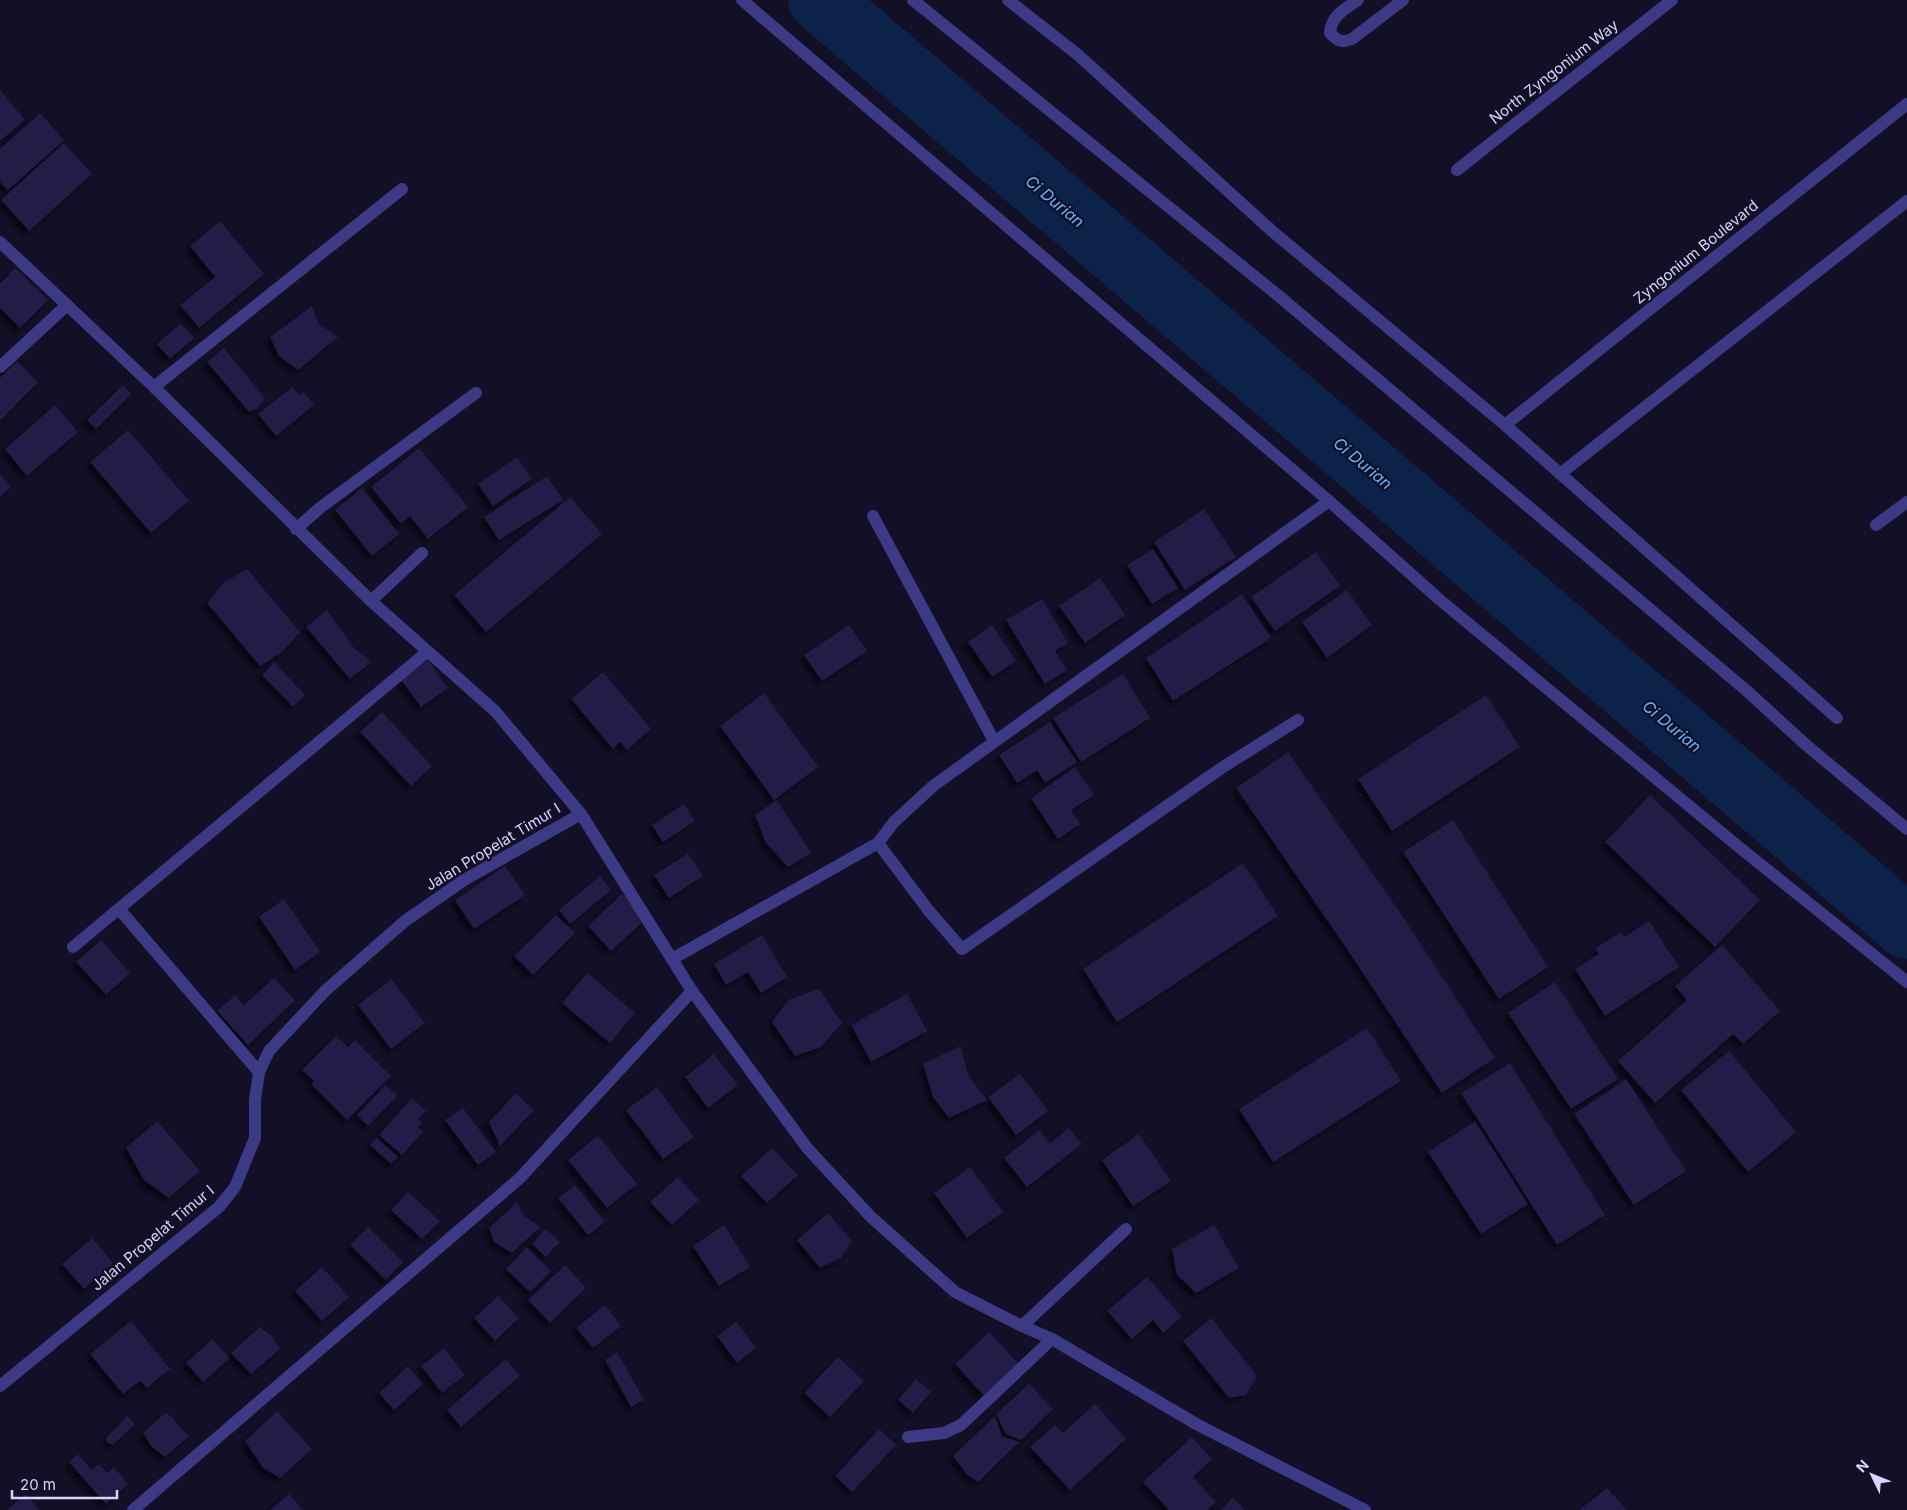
<svg xmlns="http://www.w3.org/2000/svg" width="1907" height="1510" viewBox="0 0 1907 1510" font-family="Inter,sans-serif">
<defs>
<filter id="shadow"><feDropShadow dx="-4.5" dy="4.5" stdDeviation="2.5" flood-color="#0009"/></filter>
</defs>
<rect width="100%" height="100%" fill="#130f26"/>
<g fill="none" stroke-linecap="round" stroke-linejoin="round">
<polyline stroke="#0c2248" stroke-width="64" points="820,0 1907,927"/>
</g>
<g fill="#241b47" filter="url(#shadow)">
<polygon points="0,90 25,120 0,141"/>
<polygon points="40,113 64,140 8,190 0,182 0,149"/>
<polygon points="64,143 92,174 29,231 1,200"/>
<polygon points="220,221 264,274 199,328 180,305 215,277 190,246"/>
<polygon points="15,268 48,300 20,328 0,308 0,284"/>
<polygon points="312,306 318,323 338,337 298,370 279,356 270,337"/>
<polygon points="181,323 194,338 170,359 157,344"/>
<polygon points="224,348 265,398 258,408 249,412 207,362"/>
<polygon points="17,361 38,382 0,421 0,378"/>
<polygon points="123,385 131,394 96,429 87,420"/>
<polygon points="292,387 299,395 304,392 314,405 276,436 258,414"/>
<polygon points="55,405 78,432 27,476 5,449"/>
<polygon points="128,430 189,501 151,533 90,462"/>
<polygon points="419,448 468,507 428,539 410,516 401,524 371,487"/>
<polygon points="517,457 532,479 493,506 478,484"/>
<polygon points="0,475 11,487 0,497"/>
<polygon points="547,476 563,500 499,540 484,517"/>
<polygon points="362,488 399,534 372,556 335,510"/>
<polygon points="570,497 602,534 486,632 454,595"/>
<polygon points="1204,509 1236,557 1185,590 1154,542"/>
<polygon points="1153,549 1178,588 1152,604 1127,565"/>
<polygon points="1316,552 1340,586 1275,631 1251,597"/>
<polygon points="247,569 300,632 282,652 260,666 207,603 223,583"/>
<polygon points="1100,578 1125,615 1085,643 1059,606"/>
<polygon points="1347,590 1372,625 1327,658 1302,622"/>
<polygon points="1242,594 1271,638 1173,701 1146,658"/>
<polygon points="1042,599 1068,643 1055,651 1067,670 1045,684 1006,620"/>
<polygon points="327,610 353,647 371,662 350,679 306,627"/>
<polygon points="849,625 867,651 822,681 804,655"/>
<polygon points="992,625 1016,661 992,677 968,642"/>
<polygon points="428,660 448,688 421,707 401,680"/>
<polygon points="274,662 305,695 293,707 262,675"/>
<polygon points="603,672 651,729 627,750 620,742 613,749 571,699"/>
<polygon points="1123,674 1150,718 1081,762 1053,718"/>
<polygon points="764,693 818,767 774,800 720,726"/>
<polygon points="1486,695 1520,747 1392,831 1358,779"/>
<polygon points="382,712 432,766 411,786 360,732"/>
<polygon points="1050,722 1077,762 1045,783 1037,770 1017,783 999,755"/>
<polygon points="1288,752 1401,914 1495,1058 1442,1093 1347,949 1236,788"/>
<polygon points="1075,767 1094,795 1071,810 1080,824 1058,839 1031,798"/>
<polygon points="1650,795 1760,900 1715,947 1605,842"/>
<polygon points="777,800 811,853 788,867 766,843 755,815"/>
<polygon points="684,804 695,821 663,842 652,825"/>
<polygon points="1453,820 1548,967 1499,999 1403,852"/>
<polygon points="688,854 703,876 669,898 654,875"/>
<polygon points="1243,863 1278,916 1117,1022 1083,969"/>
<polygon points="505,866 525,895 474,929 455,900"/>
<polygon points="600,876 611,890 570,924 559,910"/>
<polygon points="622,894 646,919 611,951 588,926"/>
<polygon points="284,899 320,952 295,970 259,917"/>
<polygon points="556,915 575,933 533,975 514,956"/>
<polygon points="1649,921 1679,967 1605,1016 1575,969 1599,954 1595,948 1621,932 1624,937"/>
<polygon points="762,935 787,977 761,993 748,972 726,985 714,964"/>
<polygon points="101,940 130,973 106,995 76,962"/>
<polygon points="1722,945 1780,1011 1743,1044 1733,1034 1655,1103 1618,1061 1687,1000 1675,986"/>
<polygon points="587,973 635,1013 610,1043 562,1003"/>
<polygon points="274,978 295,1000 248,1045 217,1011 235,995 244,1005"/>
<polygon points="391,979 425,1023 391,1049 358,1005"/>
<polygon points="1555,982 1618,1079 1571,1109 1508,1013"/>
<polygon points="819,989 842,1023 821,1047 795,1056 772,1022 788,1000"/>
<polygon points="907,994 927,1031 871,1062 851,1025"/>
<polygon points="1367,1028 1401,1081 1273,1162 1239,1109"/>
<polygon points="336,1036 348,1047 355,1040 391,1076 347,1120 311,1084 314,1081 302,1070"/>
<polygon points="961,1046 968,1075 987,1100 949,1118 933,1097 923,1064"/>
<polygon points="1729,1051 1796,1132 1748,1172 1681,1090"/>
<polygon points="714,1054 738,1085 708,1108 685,1077"/>
<polygon points="1510,1063 1605,1215 1557,1245 1461,1093"/>
<polygon points="1020,1074 1048,1111 1016,1135 988,1097"/>
<polygon points="1626,1079 1686,1171 1634,1205 1574,1114"/>
<polygon points="385,1085 397,1096 368,1126 357,1115"/>
<polygon points="657,1087 694,1137 663,1159 626,1110"/>
<polygon points="516,1093 534,1110 500,1146 489,1122"/>
<polygon points="412,1098 426,1111 418,1119 422,1123 418,1127 423,1132 402,1155 379,1135"/>
<polygon points="463,1108 496,1152 478,1165 445,1120"/>
<polygon points="157,1121 200,1171 169,1198 144,1180 126,1148"/>
<polygon points="1475,1121 1528,1204 1481,1234 1428,1152"/>
<polygon points="1069,1128 1082,1144 1027,1187 1004,1158 1039,1130 1050,1143"/>
<polygon points="1139,1134 1171,1181 1133,1206 1102,1160"/>
<polygon points="598,1136 637,1184 607,1208 568,1160"/>
<polygon points="377,1138 398,1157 391,1164 370,1145"/>
<polygon points="772,1148 798,1175 767,1203 741,1176"/>
<polygon points="970,1167 1003,1212 967,1238 934,1193"/>
<polygon points="678,1177 699,1200 672,1225 650,1202"/>
<polygon points="575,1185 605,1222 588,1235 558,1198"/>
<polygon points="408,1192 440,1221 422,1239 391,1210"/>
<polygon points="517,1202 524,1216 540,1227 512,1253 494,1242 489,1228"/>
<polygon points="828,1213 852,1241 841,1258 820,1268 797,1240"/>
<polygon points="724,1225 750,1267 719,1286 693,1246"/>
<polygon points="1214,1225 1239,1268 1196,1293 1177,1275 1172,1249"/>
<polygon points="368,1227 403,1262 386,1280 350,1245"/>
<polygon points="545,1229 560,1242 546,1257 532,1244"/>
<polygon points="92,1238 113,1263 84,1289 62,1264"/>
<polygon points="527,1247 551,1271 530,1292 506,1269"/>
<polygon points="565,1265 586,1288 550,1323 528,1300"/>
<polygon points="322,1267 349,1297 322,1321 295,1291"/>
<polygon points="1147,1277 1182,1317 1163,1333 1153,1320 1132,1339 1107,1311"/>
<polygon points="498,1296 519,1318 495,1341 474,1318"/>
<polygon points="605,1305 621,1326 593,1348 576,1328"/>
<polygon points="1211,1318 1257,1376 1246,1395 1229,1398 1183,1341"/>
<polygon points="131,1321 170,1369 147,1388 140,1381 123,1394 90,1354"/>
<polygon points="736,1322 756,1348 737,1363 717,1336"/>
<polygon points="260,1327 272,1336 280,1349 251,1374 231,1353"/>
<polygon points="989,1332 1018,1363 984,1396 955,1364"/>
<polygon points="212,1339 230,1358 203,1382 186,1363"/>
<polygon points="444,1348 465,1375 442,1393 421,1366"/>
<polygon points="617,1352 644,1400 631,1407 605,1360"/>
<polygon points="838,1357 864,1381 830,1417 804,1393"/>
<polygon points="506,1359 520,1376 461,1427 447,1410"/>
<polygon points="408,1366 423,1384 394,1410 379,1393"/>
<polygon points="916,1379 931,1392 913,1413 898,1400"/>
<polygon points="1029,1384 1053,1409 1021,1440 1006,1434 996,1414"/>
<polygon points="1095,1404 1126,1439 1070,1490 1030,1447 1055,1425 1063,1433"/>
<polygon points="277,1411 312,1449 280,1478 263,1468 245,1441"/>
<polygon points="166,1412 189,1436 165,1457 152,1447 143,1433"/>
<polygon points="127,1416 135,1424 113,1445 108,1443 106,1438"/>
<polygon points="995,1416 1002,1436 1019,1442 978,1482 967,1475 953,1456"/>
<polygon points="879,1429 896,1445 852,1492 835,1476"/>
<polygon points="1192,1437 1212,1459 1193,1477 1216,1502 1207,1510 1169,1510 1143,1482"/>
<polygon points="78,1454 92,1470 99,1464 107,1473 114,1467 128,1484 106,1504 69,1462"/>
<polygon points="1607,1488 1627,1510 1579,1510"/>
<polygon points="26,1494 39,1510 7,1510"/>
<polygon points="289,1494 303,1510 270,1510"/>
<polygon points="1233,1498 1245,1510 1220,1510"/>
</g>
<g fill="none" stroke-linecap="round" stroke-linejoin="round">
<g stroke="#3d3a85" stroke-width="12">
<polyline points="742,0 1329,501 1440,600 1734,843 1907,982"/>
<polyline points="913,0 1280,297 1747,691 1805,744 1907,829"/>
<polyline points="1008,0 1077,54 1272,231 1505,425 1837,718"/>
<path d="M 1358,0 C 1345,9 1331,16 1330,33 C 1337,41 1342,43 1352,39 L 1403,0"/>
<polyline points="1457,170 1672,0"/>
<polyline points="0,242 154,387 371,601 495,711 581,814 692,991 808,1149 871,1217 955,1292 1022,1326 1052,1339 1198,1425 1365,1510"/>
<polyline points="0,367 67,305"/>
<polyline points="154,387 402,189"/>
<polyline points="1505,425 1907,104"/>
<polyline points="1560,474 1907,201"/>
<polyline points="873,516 994,741"/>
<polyline points="1876,525 1907,502"/>
<polyline points="296,529 321,507 476,393"/>
<polyline points="371,601 422,553"/>
<polyline points="878,843 929,911 962,949 1223,767 1298,720"/>
<polyline points="119,909 259,1072"/>
<polyline points="73,947 427,652"/>
<polyline points="672,959 878,843 894,822 933,786 1329,501"/>
<polyline points="1022,1326 1126,1229"/>
<polyline points="0,1386 219,1207 235,1187 255,1138 255,1100 259,1072 269,1051 325,991 405,921 464,880 581,814"/>
<polyline points="908,1437 944,1433 961,1425 1052,1339"/>
<polyline points="133,1510 520,1178 692,991"/>
</g>
</g>
<g text-anchor="middle" stroke-width="4.5" stroke-linejoin="round" paint-order="stroke">
<g font-size="15" fill="#d9d4ff" stroke="#130f26">
<text transform="translate(1554 72) rotate(-38)" y="5">North Zyngonium Way</text>
<text transform="translate(1696 252) rotate(-39)" y="5">Zyngonium Boulevard</text>
<text transform="translate(493 847) rotate(-31)" y="5">Jalan Propelat Timur I</text>
<text transform="translate(153 1238) rotate(-40)" y="5">Jalan Propelat Timur I</text>
</g>
<g font-size="16" font-style="italic" fill="#62b6ff" stroke="#130f26">
<text transform="translate(1055 201) rotate(40)" y="6">Ci Durian</text>
<text transform="translate(1363 463) rotate(40)" y="6">Ci Durian</text>
<text transform="translate(1672 726) rotate(40)" y="6">Ci Durian</text>
</g>
</g>
<g transform="translate(1872 1475) rotate(313)" stroke="#130f26" stroke-width="4" paint-order="stroke">
<path d="M0-4L9 19L0 12L-9 19Z" fill="#d9d4ff"/>
<text y="-8" font-size="14" font-weight="bold" text-anchor="middle" fill="#d9d4ff">N</text>
</g>
<path d="M12 1490v8h105v-8" fill="none" stroke="#d9d4ff" stroke-width="2.5"/>
<text x="20" y="1490" font-size="15" fill="#d9d4ff" stroke="#130f26" stroke-width="4" paint-order="stroke">20 m</text>
</svg>
